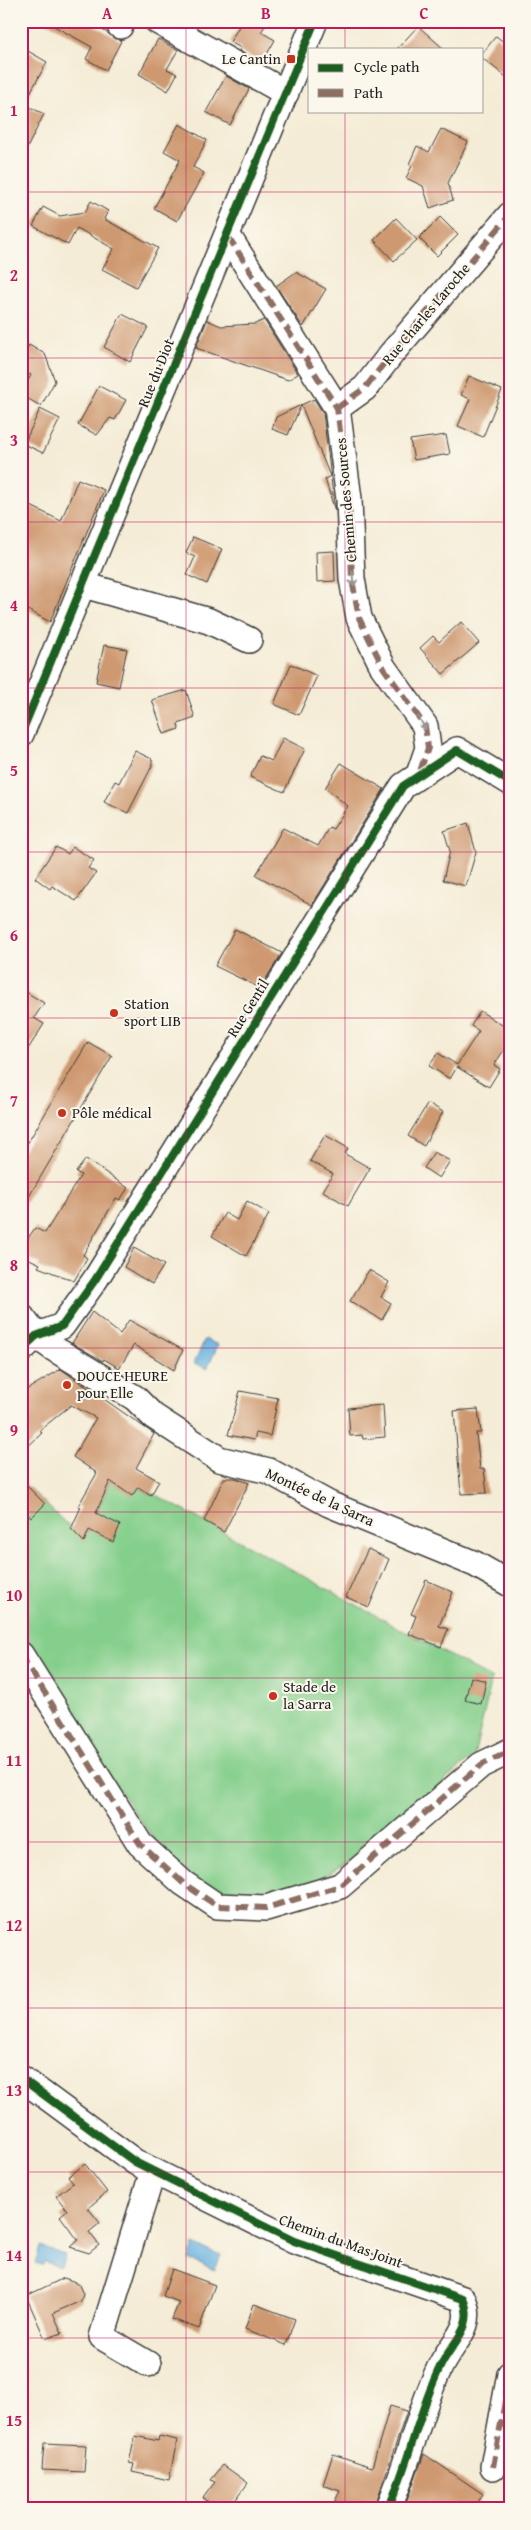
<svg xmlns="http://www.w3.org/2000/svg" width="531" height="2530" viewBox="0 0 531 2530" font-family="'Gentium Book Plus',serif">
<rect width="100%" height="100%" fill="#fbf7ec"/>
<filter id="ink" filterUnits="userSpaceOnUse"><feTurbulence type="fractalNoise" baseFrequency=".02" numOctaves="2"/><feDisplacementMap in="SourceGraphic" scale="10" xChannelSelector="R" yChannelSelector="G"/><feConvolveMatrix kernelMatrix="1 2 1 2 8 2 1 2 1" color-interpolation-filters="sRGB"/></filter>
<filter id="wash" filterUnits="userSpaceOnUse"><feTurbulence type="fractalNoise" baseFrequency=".0096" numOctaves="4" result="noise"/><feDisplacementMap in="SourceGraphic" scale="20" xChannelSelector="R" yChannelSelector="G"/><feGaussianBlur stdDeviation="1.12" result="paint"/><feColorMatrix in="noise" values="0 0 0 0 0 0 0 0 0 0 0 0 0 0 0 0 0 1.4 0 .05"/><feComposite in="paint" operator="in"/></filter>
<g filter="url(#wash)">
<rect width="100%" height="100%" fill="#f4ecd6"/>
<polygon fill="#85cf8c" stroke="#507654" points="110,1481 132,1495 138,1487 151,1495 152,1493 492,1679 474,1756 350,1861 313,1884 283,1894 248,1896 203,1888 166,1856 109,1776 33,1652 21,1627 21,1492 27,1486 84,1541"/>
<g fill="#67b2e0" stroke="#42677e">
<polygon points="205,1339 218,1345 207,1369 194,1363"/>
<polygon points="194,2245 221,2255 215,2270 189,2260"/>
<polygon points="40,2247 65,2255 61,2267 44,2262 42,2265 35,2263"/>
</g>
<g id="blocks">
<g fill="#ce9870">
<polygon points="45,21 87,21 121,41 106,70 86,59 92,47"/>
<polygon points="242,21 268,21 261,32 275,40 262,63 239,51 241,48 230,42"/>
<polygon points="418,26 444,49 397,49"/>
<polygon points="496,36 510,47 510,80 482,58 482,54"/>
<polygon points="158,39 178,50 167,69 177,74 168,91 139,74"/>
<polygon points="21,47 47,62 24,104 44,114 21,160"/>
<polygon points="226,76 249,89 230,125 206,112"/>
<polygon points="179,124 207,140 193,167 204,173 177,221 154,208 180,160 164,151"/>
<polygon points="441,129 468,142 448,183 453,200 430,208 423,186 406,178 412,166 409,164 417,146 429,152"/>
<polygon points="91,201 108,211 104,219 158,248 136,287 102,269 114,249 77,228 68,245 33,226 43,207 60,216 85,212"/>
<polygon points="440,217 458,235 437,256 419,238"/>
<polygon points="396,218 417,240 394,261 374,240"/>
<polygon points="296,272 326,289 303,327 276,286"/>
<polygon points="122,314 148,327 130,362 104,347"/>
<polygon points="207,320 221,326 255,324 264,320 298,374 288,380 196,348"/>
<polygon points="29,345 45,354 55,381 41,406 21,395 31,375 21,370 21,360"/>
<polygon points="469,376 502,390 483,437 458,426 470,399 461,395"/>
<polygon points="99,386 126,400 115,420 110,418 97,435 78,425"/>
<polygon points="314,399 323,413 335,511 325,479 330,476 301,405"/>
<polygon points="301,405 288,435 272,429 276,417"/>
<polygon points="40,409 60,419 43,453 24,444"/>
<polygon points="446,435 450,454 414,460 410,440"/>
<polygon points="78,479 104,490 50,622 26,609 28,605 23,602 27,595 21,591 21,501 61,521"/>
<polygon points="193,537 222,549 207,584 187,575 195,557 186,553"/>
<polygon points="334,551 335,581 317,582 316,552"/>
<polygon points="461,622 479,643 443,674 420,648 433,636 439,642"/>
<polygon points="104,645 127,649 119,687 96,682"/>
<polygon points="291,664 317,676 299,715 274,704"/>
<polygon points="186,690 195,718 178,724 179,729 164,734 152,700"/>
<polygon points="283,738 305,749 284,792 250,777 260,756 272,761"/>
<polygon points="135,751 152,759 152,766 128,813 104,802 115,781 119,783"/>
<polygon points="341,763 384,789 312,905 256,875 283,828 318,846 329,827 333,829 348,806 325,788"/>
<polygon points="468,823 476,852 466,886 443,880 450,851 444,831"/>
<polygon points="56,847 68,854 73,847 94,860 88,868 96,873 76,901 52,886 50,889 35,878"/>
<polygon points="235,929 282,953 260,988 215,966"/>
<polygon points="21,989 44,1003 34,1018 44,1024 21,1060"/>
<polygon points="480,1011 510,1030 510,1041 494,1065 500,1069 489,1087 457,1067 450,1079 429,1066 438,1053 457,1065 479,1031 471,1026"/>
<polygon points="88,1042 112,1056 21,1210 21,1154"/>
<polygon points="428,1103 443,1112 424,1146 408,1136"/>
<polygon points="325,1135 348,1148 345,1154 370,1168 348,1206 323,1191 333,1174 310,1161"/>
<polygon points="434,1152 450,1161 439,1178 424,1168"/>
<polygon points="86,1159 128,1188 120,1200 116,1198 83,1255 87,1258 74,1281 38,1267 40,1264 21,1255 21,1233 28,1238 35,1228 45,1233 81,1175 76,1172"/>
<polygon points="247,1201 269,1214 246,1256 212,1236 225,1213 237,1220"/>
<polygon points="134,1248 164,1265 152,1284 124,1267"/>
<polygon points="369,1270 389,1282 381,1297 391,1303 382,1320 350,1301"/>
<polygon points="92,1312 120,1334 129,1320 183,1350 174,1370 134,1345 119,1368 104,1359 103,1361 72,1343"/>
<polygon points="61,1369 154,1434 136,1468 159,1481 151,1495 138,1487 132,1496 110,1481 96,1513 120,1525 113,1542 89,1530 84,1542 71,1529 81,1507 78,1506 97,1473 73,1457 96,1418 71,1405 40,1430 42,1433 21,1453 21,1393"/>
<polygon points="240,1391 278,1398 270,1436 256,1433 254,1440 228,1435"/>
<polygon points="383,1405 385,1437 363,1439 362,1435 350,1436 348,1408"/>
<polygon points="478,1409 481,1433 476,1433 480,1469 484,1469 487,1493 461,1494 454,1411"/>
<polygon points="224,1478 235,1478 249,1483 224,1532 204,1521"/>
<polygon points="21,1480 45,1504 31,1518 21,1506"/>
<polygon points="368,1549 389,1559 369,1607 346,1597"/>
<polygon points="426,1580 453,1592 439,1626 448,1629 441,1647 409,1634 416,1616 411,1614"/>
<polygon points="471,1677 486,1681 481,1704 465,1700"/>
<polygon points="85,2164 107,2192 88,2208 100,2223 89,2232 99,2245 89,2253 70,2247 78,2240 60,2216 67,2210 56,2196 73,2183 68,2177"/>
<polygon points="172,2269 215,2285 199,2329 172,2319 179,2302 163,2296"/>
<polygon points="64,2278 78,2283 83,2294 81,2301 53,2313 62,2333 45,2339 26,2296"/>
<polygon points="254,2304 295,2319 286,2345 245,2329"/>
<polygon points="390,2406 407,2411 374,2509 331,2509 340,2491 323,2485 333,2454 372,2467"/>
<polygon points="135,2436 158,2441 159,2436 177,2440 169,2480 132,2472 134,2464 129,2463"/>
<polygon points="44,2443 86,2445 84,2472 42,2470"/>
<polygon points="424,2454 483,2494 474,2509 404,2509"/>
<polygon points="223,2465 248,2483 229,2509 218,2509 203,2498 215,2482 211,2480"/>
</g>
</g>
</g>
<g filter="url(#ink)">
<use href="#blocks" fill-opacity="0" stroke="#3c3b38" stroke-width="1"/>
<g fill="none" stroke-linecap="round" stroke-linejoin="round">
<g stroke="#3c3b38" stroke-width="28">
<g id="minor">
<polyline points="157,21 286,93"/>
<polyline points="120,26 122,21"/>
<polyline points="228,236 337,408 349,499 352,579 359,618 383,667 425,726 428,748 419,774"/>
<polyline points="337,408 365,388 392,353 510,215"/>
<polyline points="84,585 209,621 249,640"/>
<polyline points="21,734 315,21"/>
<polyline points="21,1316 36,1336 53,1348 135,1398 153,1416 219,1459 269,1471 329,1504 475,1564 510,1584"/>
<polyline points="21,1350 36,1336 62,1326 95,1280 403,786 457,750 510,782"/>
<polyline points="21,1655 140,1844 183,1883 217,1906 266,1908 340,1886 481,1765 510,1751"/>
<path d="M 21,2078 L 135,2162 L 153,2171 L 294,2241 L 463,2299 C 476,2327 451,2343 440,2367 C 418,2413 409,2463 388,2509"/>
<polyline points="148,2364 102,2337 153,2171"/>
<polyline points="493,2467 510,2374"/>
</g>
</g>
<use href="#minor" stroke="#fff" stroke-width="25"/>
<g stroke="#8d6e63" stroke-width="6" stroke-dasharray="12 6" stroke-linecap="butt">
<polyline points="228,236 337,408 349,499 352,579 359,618 383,667 425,726 428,748 419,774"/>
<polyline points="337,408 365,388 392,353 510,215"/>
<polyline points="21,1655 140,1844 183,1883 217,1906 266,1908 340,1886 481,1765 510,1751"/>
<polyline points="493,2467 510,2374"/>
</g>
<g stroke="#fbf7ec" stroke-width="11">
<g id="cycleway">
<polyline points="21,734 315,21"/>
<polyline points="21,1350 36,1336 62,1326 95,1280 403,786 457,750 510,782"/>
<path d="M 21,2078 L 135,2162 L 153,2171 L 294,2241 L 463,2299 C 476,2327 451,2343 440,2367 C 418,2413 409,2463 388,2509"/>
</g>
</g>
<use href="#cycleway" stroke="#1b5e20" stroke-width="8"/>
</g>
<defs><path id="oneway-shaft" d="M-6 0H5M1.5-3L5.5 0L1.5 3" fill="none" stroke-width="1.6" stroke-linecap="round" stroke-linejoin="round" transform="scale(1.25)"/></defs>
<g stroke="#999">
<use href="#oneway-shaft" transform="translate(353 579) rotate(84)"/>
<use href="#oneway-shaft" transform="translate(422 723) rotate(61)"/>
</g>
</g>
<path fill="none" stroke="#c2185b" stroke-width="1" stroke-opacity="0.55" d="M 186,21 L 186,2509M 345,21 L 345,49M 345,111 L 345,2509M 21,192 L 510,192M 21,358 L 510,358M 21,522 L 510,522M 21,688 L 510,688M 21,852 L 510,852M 21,1018 L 510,1018M 21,1182 L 510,1182M 21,1348 L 510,1348M 21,1512 L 510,1512M 21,1678 L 510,1678M 21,1842 L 510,1842M 21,2008 L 510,2008M 21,2172 L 510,2172M 21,2338 L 510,2338"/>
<g fill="#c8321e" stroke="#fbf7ec" stroke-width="2">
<rect x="286" y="54" width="10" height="10" rx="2.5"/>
<circle cx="114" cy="1013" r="5"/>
<circle cx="62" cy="1113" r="5"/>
<circle cx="67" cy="1385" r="5"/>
<circle cx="273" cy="1696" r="5"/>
</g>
<g text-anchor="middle" stroke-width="4" stroke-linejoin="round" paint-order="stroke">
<g font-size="15" fill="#1c1c1c" stroke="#fbf7ec" text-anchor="start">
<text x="281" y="64" text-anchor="end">Le Cantin</text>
<text x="124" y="1009">Station<tspan x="124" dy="17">sport LIB</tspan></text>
<text x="72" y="1118">Pôle médical</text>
<text x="77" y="1381">DOUCE HEURE<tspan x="77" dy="17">pour Elle</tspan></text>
<text x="283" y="1692">Stade de<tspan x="283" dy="17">la Sarra</tspan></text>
</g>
<g font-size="15" fill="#1c1c1c" stroke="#fbf7ec">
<text transform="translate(426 314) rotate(-50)" y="5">Rue Charles Laroche</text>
<text transform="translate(156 373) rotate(-68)" y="5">Rue du Diot</text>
<text transform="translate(346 500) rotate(-95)" y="5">Chemin des Sources</text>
<text transform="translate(248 1008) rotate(-58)" y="5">Rue Gentil</text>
<text transform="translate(320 1497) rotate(25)" y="5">Montée de la Sarra</text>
<text transform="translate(341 2241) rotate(20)" y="5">Chemin du Mas Joint</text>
</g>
</g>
<rect width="531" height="2530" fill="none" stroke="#fbf7ec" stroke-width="55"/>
<rect x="308" y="48" width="175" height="65" fill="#fbf7ec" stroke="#a29f99"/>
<rect x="318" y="64" width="25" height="8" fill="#1b5e20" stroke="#a29f99"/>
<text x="354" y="72" font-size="15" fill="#1c1c1c">Cycle path</text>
<rect x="318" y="89" width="25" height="8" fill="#8d6e63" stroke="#a29f99"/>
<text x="354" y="98" font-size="15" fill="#1c1c1c">Path</text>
<rect x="28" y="28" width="476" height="2474" fill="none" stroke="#c2185b" stroke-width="2"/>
<g font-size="16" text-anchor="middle" font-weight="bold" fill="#c2185b">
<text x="107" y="19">A</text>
<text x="266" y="19">B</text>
<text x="424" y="19">C</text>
<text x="14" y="116">1</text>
<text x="14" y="281">2</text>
<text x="14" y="446">3</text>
<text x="14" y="611">4</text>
<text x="14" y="776">5</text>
<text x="14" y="941">6</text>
<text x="14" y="1106">7</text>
<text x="14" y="1271">8</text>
<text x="14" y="1436">9</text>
<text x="14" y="1601">10</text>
<text x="14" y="1766">11</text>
<text x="14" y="1931">12</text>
<text x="14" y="2096">13</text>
<text x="14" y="2261">14</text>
<text x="14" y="2426">15</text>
</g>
</svg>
